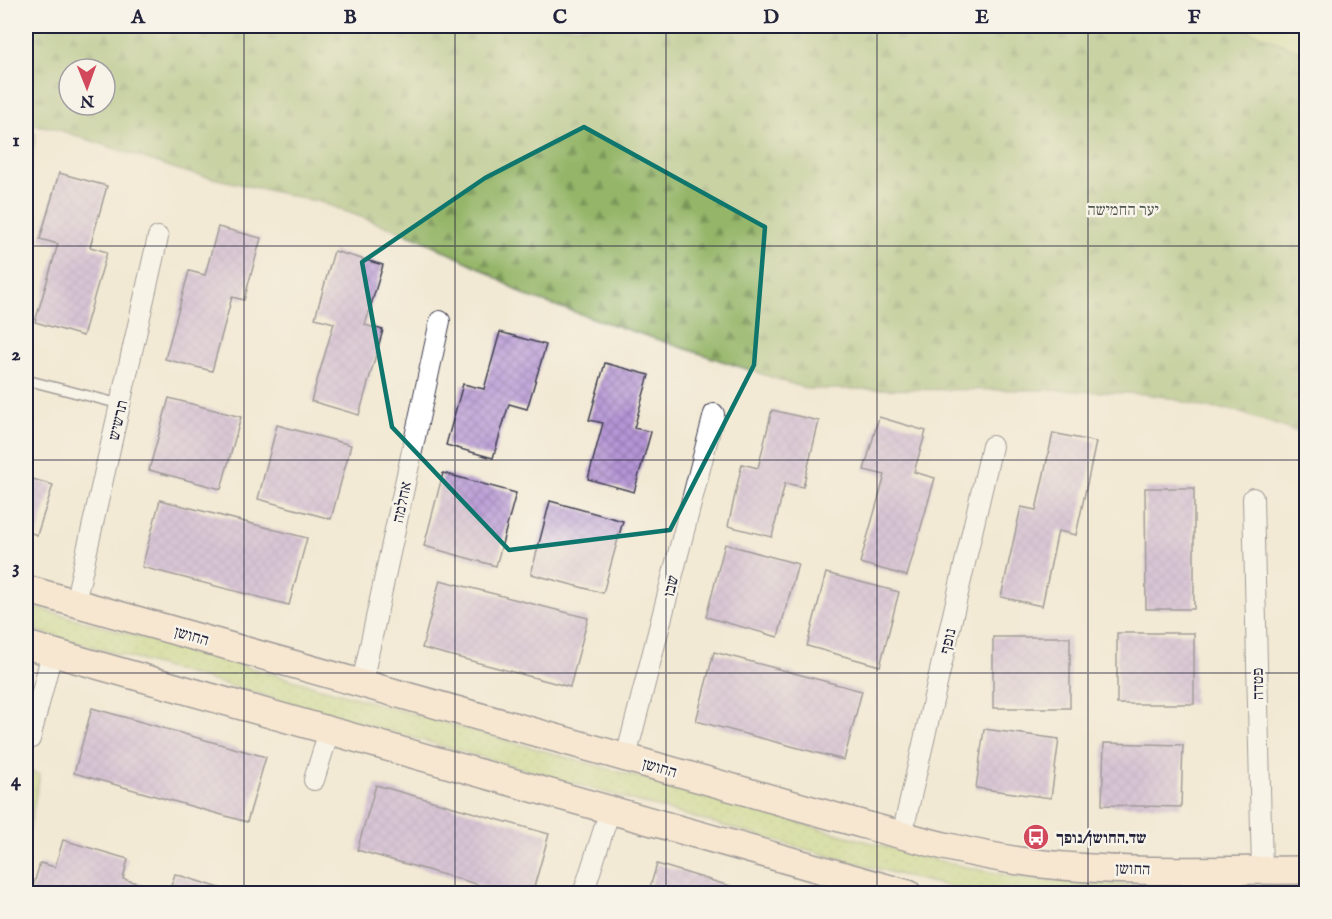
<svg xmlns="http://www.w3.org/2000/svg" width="1332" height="919" viewBox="0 0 1332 919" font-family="'IM FELL English','Frank Ruhl Libre',serif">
<defs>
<pattern id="grass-tufts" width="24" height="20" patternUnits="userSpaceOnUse" patternTransform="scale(1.5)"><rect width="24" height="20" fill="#bcd479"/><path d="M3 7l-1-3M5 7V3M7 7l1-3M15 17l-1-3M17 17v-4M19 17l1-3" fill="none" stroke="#a1b66a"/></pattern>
<pattern id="forest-firs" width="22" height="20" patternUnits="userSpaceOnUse" patternTransform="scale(1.5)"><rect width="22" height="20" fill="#95b669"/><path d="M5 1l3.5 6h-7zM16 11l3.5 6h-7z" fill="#799458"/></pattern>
<pattern id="park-dots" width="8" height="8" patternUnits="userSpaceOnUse" patternTransform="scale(1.5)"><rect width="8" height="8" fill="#bcd479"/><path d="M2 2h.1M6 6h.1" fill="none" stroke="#a1b66a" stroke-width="1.8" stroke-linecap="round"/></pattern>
<pattern id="building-cross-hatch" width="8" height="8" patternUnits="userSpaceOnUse" patternTransform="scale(1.5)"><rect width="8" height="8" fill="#b595d6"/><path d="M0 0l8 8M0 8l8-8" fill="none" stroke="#9379af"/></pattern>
</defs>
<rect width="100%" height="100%" fill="#f7f3e8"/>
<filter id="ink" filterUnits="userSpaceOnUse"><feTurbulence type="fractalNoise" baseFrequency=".0167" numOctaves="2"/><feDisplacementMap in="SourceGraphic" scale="12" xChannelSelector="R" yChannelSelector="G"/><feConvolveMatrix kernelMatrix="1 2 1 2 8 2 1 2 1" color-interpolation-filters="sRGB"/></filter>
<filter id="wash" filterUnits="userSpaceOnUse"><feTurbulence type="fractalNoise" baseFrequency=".008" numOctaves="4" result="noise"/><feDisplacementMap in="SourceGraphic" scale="24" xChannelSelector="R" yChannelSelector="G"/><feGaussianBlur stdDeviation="1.35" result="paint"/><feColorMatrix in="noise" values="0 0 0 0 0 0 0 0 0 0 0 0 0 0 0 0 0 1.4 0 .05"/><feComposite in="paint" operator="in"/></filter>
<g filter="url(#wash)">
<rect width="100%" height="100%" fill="#f2e9d4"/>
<g fill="url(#grass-tufts)" stroke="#6f7b5a" stroke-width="1.5">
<polygon points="1212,26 1306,26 1306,77"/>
<polygon points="1298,394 1306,406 1306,496 1305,495"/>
</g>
<path fill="url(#forest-firs)" stroke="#5c6c52" stroke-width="1.5" fill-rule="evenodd" d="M 26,26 L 1237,26 L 1306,54 L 1306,435 L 1232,410 L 1207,408 L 1165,397 L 1144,394 L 1053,390 L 807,389 L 526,296 L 480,268 L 418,238 L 320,202 L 185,172 L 50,127 L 26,125 ZM 69,69 L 105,69 L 105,105 L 69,105 Z"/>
<g fill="url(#park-dots)" stroke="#6f7b5a" stroke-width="1.5">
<polygon points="26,132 36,133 26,198"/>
<path d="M 26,605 L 843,835 C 906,852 969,871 1034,879 C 1124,888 1216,885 1306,886 L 1306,893 L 981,894 L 909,877 L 837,858 L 26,628 Z"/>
<polygon points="26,771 40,774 26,847"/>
</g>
<g id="blocks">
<g fill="url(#building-cross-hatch)">
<polygon points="59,173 107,186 90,247 107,252 83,336 35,322 58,244 40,239"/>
<polygon points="218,227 261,238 244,300 232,297 212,371 165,359 189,271 205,275"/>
<polygon points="334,251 383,265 365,325 383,330 359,415 311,401 334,323 315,318"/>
<polygon points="500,332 546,345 527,409 509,404 493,458 446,445 463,384 484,389"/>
<polygon points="605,363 649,375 634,428 651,432 634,492 588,479 603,423 589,420"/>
<polygon points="169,398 241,417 221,489 149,470"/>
<polygon points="772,410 819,421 803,487 785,483 772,537 728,526 742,464 758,468"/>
<polygon points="879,417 926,431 914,472 935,478 907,576 860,563 885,475 864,470"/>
<polygon points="277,425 351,445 331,519 258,499"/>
<polygon points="1053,433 1096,442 1076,535 1058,531 1042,606 1001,597 1021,507 1036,510"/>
<polygon points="443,473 516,493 496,566 424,546"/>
<polygon points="26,477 53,485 37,535 26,531"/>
<polygon points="1145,488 1194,488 1194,609 1146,609"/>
<polygon points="160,500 307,538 289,605 142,567"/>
<polygon points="550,501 623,521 603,593 531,574"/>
<polygon points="725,544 798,564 778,637 706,617"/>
<polygon points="826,573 899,592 880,666 807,646"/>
<polygon points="440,580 588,618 570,687 422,648"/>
<rect x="1117" y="633" width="77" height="71"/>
<rect x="993" y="637" width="77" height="71"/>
<polygon points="714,652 862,691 844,760 696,721"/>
<polygon points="92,708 266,757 247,822 74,773"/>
<polygon points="984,729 1059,739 1051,798 976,788"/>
<polygon points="1104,743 1183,745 1181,807 1102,805"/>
<polygon points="376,785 549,834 532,894 511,894 357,850"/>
<polygon points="63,840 128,859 123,879 169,892 175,874 239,894 31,894 40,863 55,867"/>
<polygon points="657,864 753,893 753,894 648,894"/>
</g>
</g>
</g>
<g filter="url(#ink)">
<use href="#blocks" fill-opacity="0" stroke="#414052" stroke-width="1.5"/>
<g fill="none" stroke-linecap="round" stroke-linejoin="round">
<g stroke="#414052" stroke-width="12">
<polyline id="lane" points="26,380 120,404"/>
</g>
<g stroke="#414052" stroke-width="22">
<g id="street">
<polyline points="1253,498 1262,870"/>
<polyline points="75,603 158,237"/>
<polyline points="362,683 440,321"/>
<polyline points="30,739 52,653"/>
<polyline points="626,757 714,414"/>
<polyline points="314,780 329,731"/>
<polyline points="902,835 992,446"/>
<polyline points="583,894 610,810"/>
</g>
</g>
<g stroke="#414052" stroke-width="30">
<g id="secondary">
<path d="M 26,589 L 847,820 C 909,837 970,855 1034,863 C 1124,874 1216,870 1306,870"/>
<polyline points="26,645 908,894"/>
</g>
</g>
<use href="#lane" stroke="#fff" stroke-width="9"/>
<use href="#street" stroke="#fff" stroke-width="20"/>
<use href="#secondary" stroke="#fce5cf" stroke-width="27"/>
</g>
</g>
<path d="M0 0H1332V919H0ZM 584,127 L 765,227 L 754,365 L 670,530 L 509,550 L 392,427 L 362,262 L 485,178 Z" fill="#f2e9d4" fill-opacity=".55" fill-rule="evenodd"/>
<path fill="none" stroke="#0f766e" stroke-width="4.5" stroke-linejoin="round" d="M 584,127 L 765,227 L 754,365 L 670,530 L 509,550 L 392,427 L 362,262 L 485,178 Z"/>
<path fill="none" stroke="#22223b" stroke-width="1.5" stroke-opacity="0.55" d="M 244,26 L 244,894M 455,26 L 455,894M 666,26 L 666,894M 877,26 L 877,894M 1088,26 L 1088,894M 26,246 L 1306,246M 26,460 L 1306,460M 26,673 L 1306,673"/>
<defs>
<g id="bus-disc" transform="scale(1.35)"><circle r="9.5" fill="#d1495b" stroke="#f7f3e8"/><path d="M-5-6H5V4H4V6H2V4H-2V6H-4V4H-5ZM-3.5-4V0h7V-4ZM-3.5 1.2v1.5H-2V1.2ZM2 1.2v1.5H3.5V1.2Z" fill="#fff"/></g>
</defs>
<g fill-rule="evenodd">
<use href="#bus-disc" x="1036" y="837"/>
</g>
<g text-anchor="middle" stroke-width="5" stroke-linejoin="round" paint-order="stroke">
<g font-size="16" fill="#50574e" stroke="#f7f3e8">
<text x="1123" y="215">יער החמישה</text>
</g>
<g font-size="16" fill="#22223b" stroke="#f7f3e8">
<text transform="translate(117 420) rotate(-77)" y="6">תרשיש</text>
<text transform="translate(401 502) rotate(-78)" y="6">אחלמה</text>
<text transform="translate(670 586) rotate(-76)" y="6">שבו</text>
<text transform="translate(192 635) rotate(16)" y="6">החושן</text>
<text transform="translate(947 641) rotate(-77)" y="6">נופף</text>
<text transform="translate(1257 684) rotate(-91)" y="6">פטדה</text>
<text transform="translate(660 767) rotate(16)" y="6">החושן</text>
<text transform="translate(1133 868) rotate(2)" y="6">החושן</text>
</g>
<g font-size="16" font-weight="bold" fill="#22223b" stroke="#f7f3e8" text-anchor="start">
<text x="1056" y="843">שד.החושן/נופך</text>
</g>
</g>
<rect width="1332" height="919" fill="none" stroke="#f7f3e8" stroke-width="66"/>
<g transform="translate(87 87) rotate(179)"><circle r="28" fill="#f7f3e8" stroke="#a29fa3" stroke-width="1.5"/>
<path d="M0-4.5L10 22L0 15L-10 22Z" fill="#d1495b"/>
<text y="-9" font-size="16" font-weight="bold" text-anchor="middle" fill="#22223b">N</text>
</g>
<rect x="33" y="33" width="1266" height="853" fill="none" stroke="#22223b" stroke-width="2"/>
<g font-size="20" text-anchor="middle" font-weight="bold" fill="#22223b">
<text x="138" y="23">A</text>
<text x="350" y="23">B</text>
<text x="560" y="23">C</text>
<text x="771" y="23">D</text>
<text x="982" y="23">E</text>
<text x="1194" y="23">F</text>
<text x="16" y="146">1</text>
<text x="16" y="360">2</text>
<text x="16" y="573">3</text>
<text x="16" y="786">4</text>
</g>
</svg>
